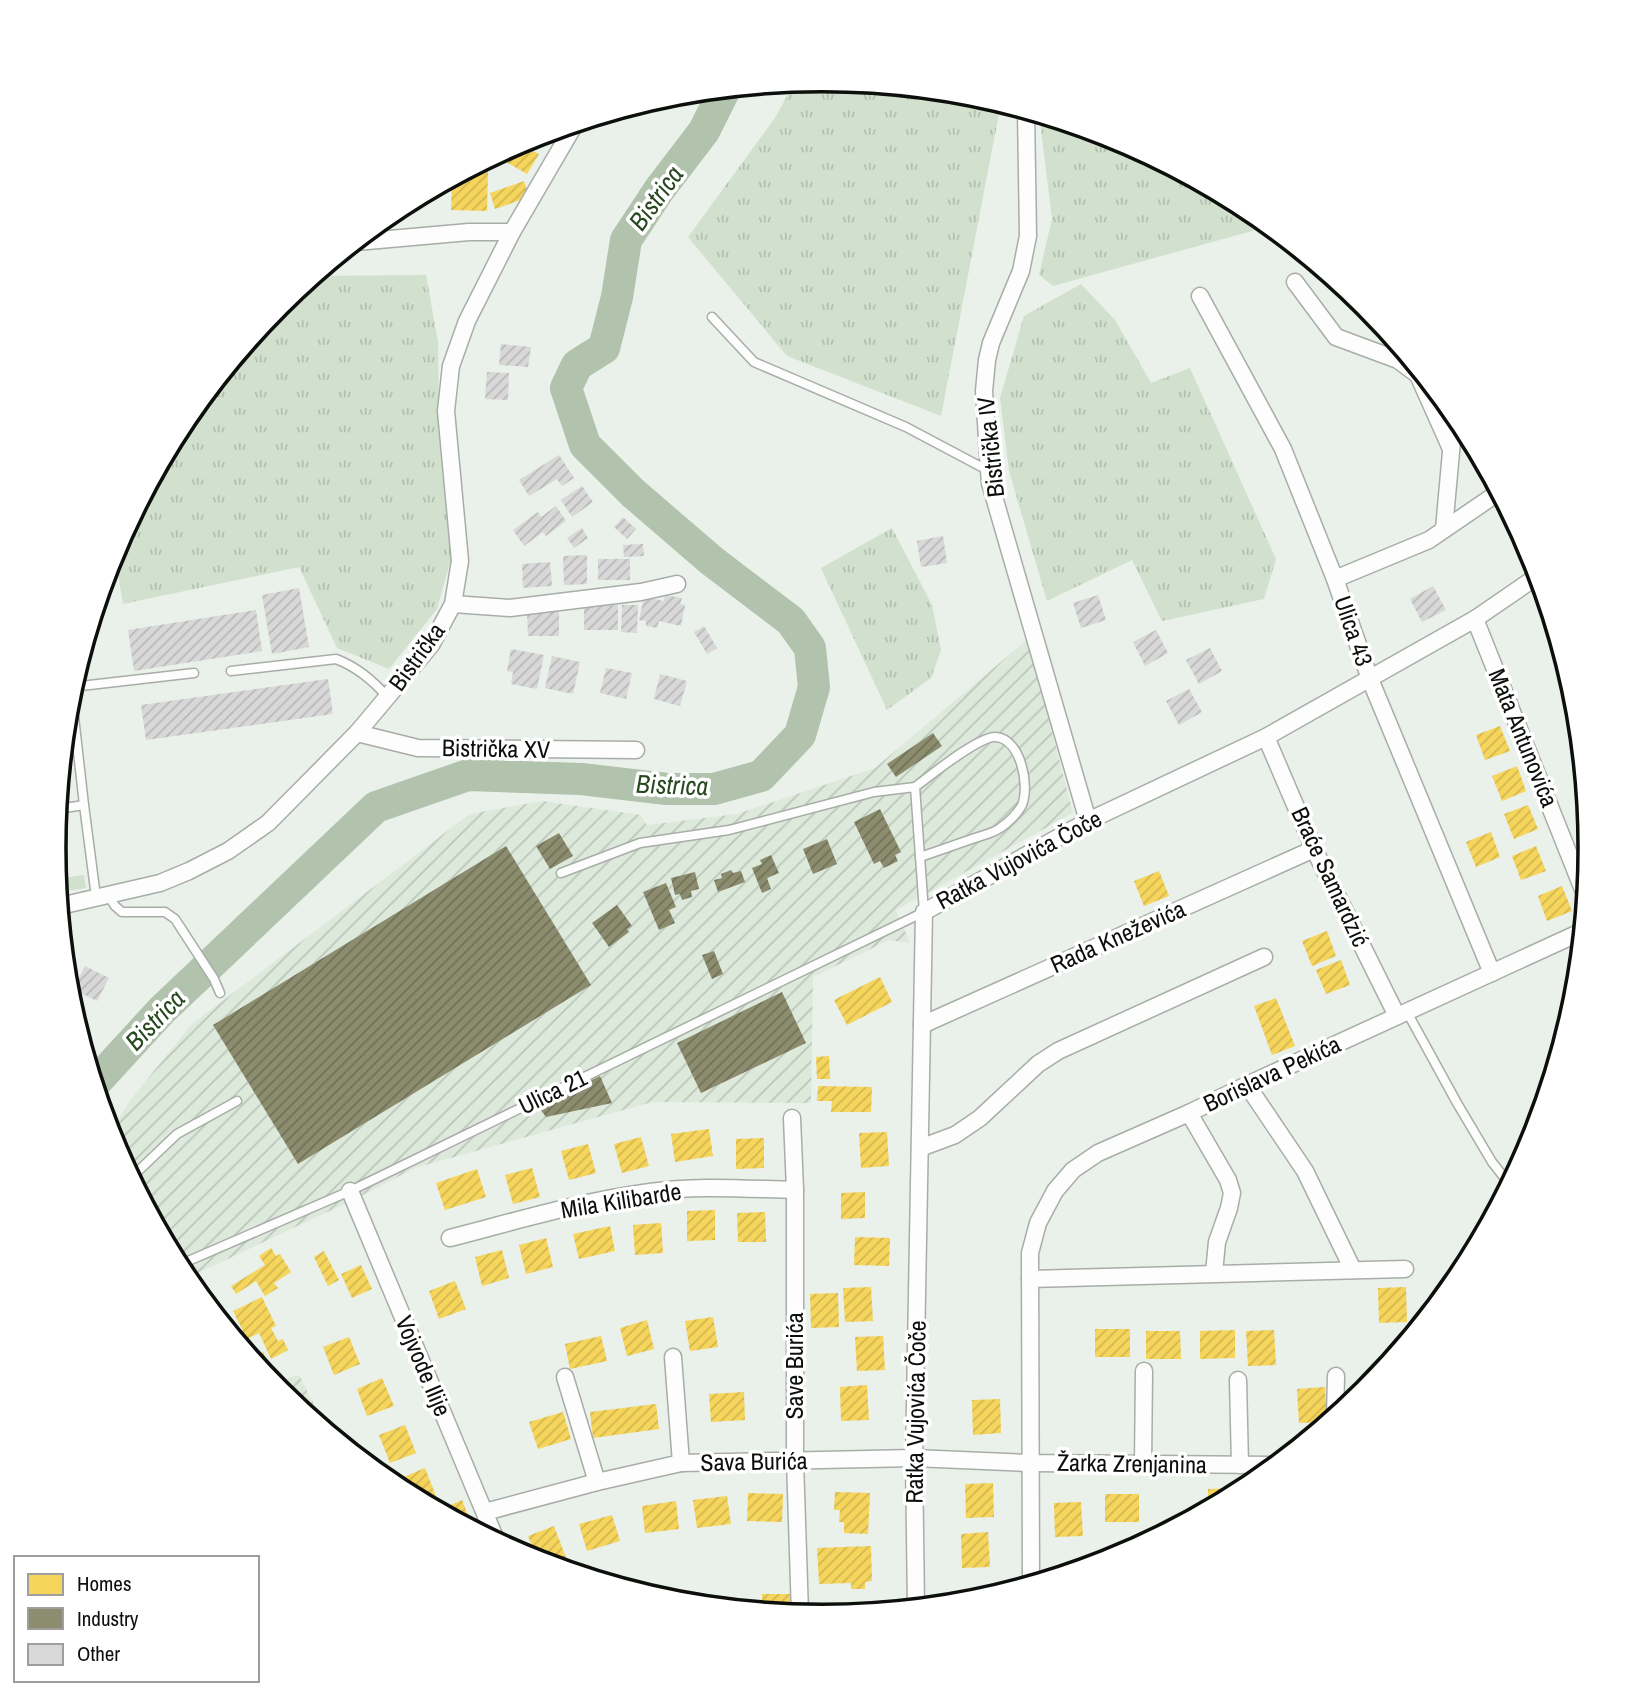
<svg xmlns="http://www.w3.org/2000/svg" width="1645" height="1696" viewBox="0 0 1645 1696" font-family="'Archivo Narrow',sans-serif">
<defs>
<pattern id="industrial-furrows" width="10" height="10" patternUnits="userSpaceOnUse" patternTransform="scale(1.75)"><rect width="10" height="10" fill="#dde9db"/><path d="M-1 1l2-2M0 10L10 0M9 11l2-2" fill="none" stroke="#bcc7bb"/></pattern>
<pattern id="grass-tufts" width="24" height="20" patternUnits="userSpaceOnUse" patternTransform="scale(1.75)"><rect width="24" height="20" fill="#d1e1ce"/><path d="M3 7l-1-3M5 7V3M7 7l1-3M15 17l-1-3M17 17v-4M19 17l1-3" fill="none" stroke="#b2c0b0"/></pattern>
<pattern id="homes-hatch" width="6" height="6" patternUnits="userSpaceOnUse" patternTransform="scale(1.75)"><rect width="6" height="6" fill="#f6d55c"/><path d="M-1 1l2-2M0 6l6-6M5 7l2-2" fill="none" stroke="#d2b64f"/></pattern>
<pattern id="industry-hatch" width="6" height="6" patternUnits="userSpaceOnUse" patternTransform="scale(1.75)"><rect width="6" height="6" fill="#8c8c6e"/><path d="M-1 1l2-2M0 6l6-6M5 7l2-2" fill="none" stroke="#717159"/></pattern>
<pattern id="building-hatch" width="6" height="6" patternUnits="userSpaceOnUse" patternTransform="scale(1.75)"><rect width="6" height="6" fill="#d8d8d8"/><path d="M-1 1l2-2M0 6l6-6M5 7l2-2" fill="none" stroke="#b8b8b8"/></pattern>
</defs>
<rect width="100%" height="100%" fill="#eaf0ea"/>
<g fill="url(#industrial-furrows)">
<polygon points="1028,639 1073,813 896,910 910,943 889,940 813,977 811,1103 652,1102 415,1168 357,1198 196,1274 194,1287 184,1274 113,1142 110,1132 132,1098 192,1024 470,814 542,801 641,815 647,825 737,814 875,768"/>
<polygon points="299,1375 327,1430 279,1391 272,1383"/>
</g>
<g fill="url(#grass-tufts)">
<polygon points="823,80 973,95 1001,103 941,416 787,356 688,237 775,118 794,83"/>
<polygon points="1042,116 1117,138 1250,209 1270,226 1053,286 1039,275 1052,219 1040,121"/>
<polygon points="426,275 438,342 439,438 451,559 437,609 389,669 337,648 299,567 123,604 114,551 184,421 280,304 314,276"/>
<polygon points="1081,284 1115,320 1151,383 1190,368 1276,559 1264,599 1162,621 1132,560 1047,601 1009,471 1000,398 1024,316"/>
<polygon points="892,528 932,605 941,650 931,678 887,710 821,568"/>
<polygon points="84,875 86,888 67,891 59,895 57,879"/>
</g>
<g fill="url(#homes-hatch)">
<polygon points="529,138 537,143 533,151 539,154 527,174 501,159 507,150"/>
<polygon points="469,170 488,171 487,211 451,210 452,179 462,178 462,174"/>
<polygon points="524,181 529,197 495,209 490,193"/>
<polygon points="1500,726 1510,751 1485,760 1476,735"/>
<polygon points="1517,766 1526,791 1502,801 1492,776"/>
<polygon points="1528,805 1538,829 1514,839 1504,814"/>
<polygon points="1491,832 1500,857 1476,867 1466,842"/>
<polygon points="1536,846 1546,871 1521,880 1512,856"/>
<polygon points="1159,871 1169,896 1144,906 1134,881"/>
<polygon points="1562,886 1572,911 1547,921 1538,896"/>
<polygon points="1327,931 1336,956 1312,966 1302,941"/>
<polygon points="1341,960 1350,985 1326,994 1316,970"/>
<polygon points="880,977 892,1002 847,1025 834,1000"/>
<polygon points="1276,998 1295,1046 1272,1055 1254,1006"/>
<polygon points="829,1056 830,1079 817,1079 816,1057"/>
<polygon points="818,1086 872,1087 871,1112 831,1112 832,1101 817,1101"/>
<polygon points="709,1129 713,1156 675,1162 671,1134"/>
<polygon points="887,1132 889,1166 861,1168 859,1133"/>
<polygon points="641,1137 649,1166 622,1173 614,1144"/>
<polygon points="764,1138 764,1168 736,1169 736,1139"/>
<polygon points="588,1144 596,1173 569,1180 561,1151"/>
<polygon points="532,1168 540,1197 513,1204 505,1175"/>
<polygon points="477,1169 486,1197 445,1210 436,1183"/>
<polygon points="865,1192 865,1218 841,1219 841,1193"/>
<polygon points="715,1210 715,1240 687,1241 687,1211"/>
<polygon points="765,1212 766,1242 738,1242 737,1213"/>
<polygon points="661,1223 663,1253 635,1255 633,1225"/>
<polygon points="610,1226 615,1251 579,1259 573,1234"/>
<polygon points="855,1237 890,1238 889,1266 854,1265"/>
<polygon points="546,1238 553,1267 526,1274 519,1245"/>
<polygon points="271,1248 276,1256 280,1254 291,1272 274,1283 278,1288 265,1296 256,1281 236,1294 231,1286 265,1265 259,1256"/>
<polygon points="502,1250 509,1278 482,1286 475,1257"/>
<polygon points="324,1251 339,1280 328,1286 314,1257"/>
<polygon points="361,1265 372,1289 352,1298 341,1274"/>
<polygon points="455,1281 466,1309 439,1319 429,1291"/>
<polygon points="871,1287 873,1321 845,1322 843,1288"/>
<polygon points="1406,1287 1407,1322 1379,1323 1378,1288"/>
<polygon points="838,1293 839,1327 811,1328 810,1294"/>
<polygon points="262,1297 276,1326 271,1328 278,1341 283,1339 288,1350 271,1359 259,1333 247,1339 233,1311"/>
<polygon points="713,1317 718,1347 690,1351 685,1321"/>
<polygon points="647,1320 654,1349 627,1356 620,1328"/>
<rect x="1095" y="1329" width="35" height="28"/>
<polygon points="1235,1330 1235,1358 1200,1359 1200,1331"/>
<polygon points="1274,1330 1276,1365 1248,1366 1246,1331"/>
<polygon points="1146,1331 1180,1331 1181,1359 1146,1359"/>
<polygon points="601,1336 607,1361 570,1369 565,1344"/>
<polygon points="883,1336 885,1370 857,1371 855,1337"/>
<polygon points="349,1337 360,1364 334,1375 323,1347"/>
<polygon points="263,1352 276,1375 269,1379 253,1357"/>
<polygon points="382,1378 394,1406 367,1416 357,1389"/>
<polygon points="867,1385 869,1420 841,1421 840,1387"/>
<polygon points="1325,1387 1327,1422 1299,1423 1297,1389"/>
<polygon points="744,1392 745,1420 711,1422 709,1394"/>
<polygon points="1000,1399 1001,1433 973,1435 972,1400"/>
<polygon points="656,1404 659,1429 593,1438 590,1412"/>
<polygon points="563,1412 571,1439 538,1449 529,1422"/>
<polygon points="405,1425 416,1453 390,1463 379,1435"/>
<polygon points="425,1468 436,1496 423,1501 404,1491 399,1479"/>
<polygon points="993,1483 994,1517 966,1518 965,1484"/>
<polygon points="1246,1488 1219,1503 1208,1509 1208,1489"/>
<polygon points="835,1492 870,1493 868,1534 844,1533 844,1522 839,1522 840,1510 834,1510"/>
<polygon points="748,1493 783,1494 782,1522 747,1521"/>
<rect x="1105" y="1494" width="34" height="28"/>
<polygon points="727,1496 731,1524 697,1528 693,1500"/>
<polygon points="462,1500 473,1528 439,1510"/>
<polygon points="676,1501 679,1529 645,1533 642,1506"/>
<polygon points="1081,1502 1083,1536 1055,1537 1054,1503"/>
<polygon points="612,1515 620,1541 587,1551 579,1524"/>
<polygon points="554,1526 571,1571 538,1561 528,1536"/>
<polygon points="988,1532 990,1567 962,1568 961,1534"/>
<polygon points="871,1546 872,1581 865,1582 865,1589 851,1589 851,1583 819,1584 817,1548"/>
<polygon points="689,1594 690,1603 672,1601 662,1598"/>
<polygon points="762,1594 790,1594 790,1613 762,1610"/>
<polygon points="969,1596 988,1596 988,1597 969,1602"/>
<polygon points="743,1602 745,1609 722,1606 722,1605"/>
<polygon points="861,1602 862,1612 824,1616 823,1611 830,1610 830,1603"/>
</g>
<g fill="url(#industry-hatch)">
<polygon points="933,733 942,746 896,777 887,764"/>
<polygon points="880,809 901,852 895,855 898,861 884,868 880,861 874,864 854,822"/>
<polygon points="559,833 573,856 550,869 536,846"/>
<polygon points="827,839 837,864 813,874 803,849"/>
<polygon points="506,846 591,985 298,1164 213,1025"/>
<polygon points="771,855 779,873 767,878 771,889 762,893 752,868 762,864 760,860"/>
<polygon points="731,870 733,873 741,871 745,882 718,892 714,880 722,878 721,874"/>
<polygon points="695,872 699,889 691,891 692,897 682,900 680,894 675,895 671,878"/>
<polygon points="666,883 676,907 669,910 675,923 659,930 643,892"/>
<polygon points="617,905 632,926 627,929 629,932 609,947 592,923"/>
<polygon points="714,951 723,974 712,979 702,955"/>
<polygon points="782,992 806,1043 701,1093 677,1043"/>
<polygon points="600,1076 612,1103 546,1117 537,1105"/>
</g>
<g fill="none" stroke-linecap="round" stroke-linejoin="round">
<polyline stroke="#b1c2ad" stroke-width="32" points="95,1083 162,1010 376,807 468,775 581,779 667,789 714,789 761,776 800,735 814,687 810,648 791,621 712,561 633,493 585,445 566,388 577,365 604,348 617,297 626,240 659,190 704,131 725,89"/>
</g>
<g fill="url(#building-hatch)">
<polygon points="501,344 531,347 528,367 499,365"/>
<polygon points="487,372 509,373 508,400 485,399"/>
<polygon points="559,455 574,478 562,486 557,479 529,496 519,480"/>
<polygon points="582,486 593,502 572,517 561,500"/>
<polygon points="556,506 566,521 546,536 543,532 524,546 513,530 538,512 541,517"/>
<polygon points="623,517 636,529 627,539 614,527"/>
<polygon points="582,528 588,538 574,548 567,538"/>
<polygon points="943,536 947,563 921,567 917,541"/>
<polygon points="643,544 644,556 624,557 623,545"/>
<polygon points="587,555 587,584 564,585 563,556"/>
<rect x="598" y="559" width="32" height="21"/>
<polygon points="550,562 552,586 523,588 522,564"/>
<polygon points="1433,586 1446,610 1422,622 1410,599"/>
<polygon points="299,588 309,647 272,654 262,595"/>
<polygon points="665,595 682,598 680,604 685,605 681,626 659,621 657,628 646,626 646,621 639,620 644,597 664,601"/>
<polygon points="1098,595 1106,620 1081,628 1073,603"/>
<polygon points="618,605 618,630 584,630 584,606"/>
<polygon points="622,605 638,605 637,633 621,632"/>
<polygon points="256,610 262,651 134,671 128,630"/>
<polygon points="527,611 559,611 559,636 528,636"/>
<polygon points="704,626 717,648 707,654 694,632"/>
<polygon points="1156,630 1168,653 1145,666 1133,642"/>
<polygon points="1210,648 1222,671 1199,684 1186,660"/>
<polygon points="511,649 544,655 537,689 511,684 513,672 507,671"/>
<polygon points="552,656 580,662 573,694 545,688"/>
<polygon points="606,668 632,673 626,699 600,693"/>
<polygon points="660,674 687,681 680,706 654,699"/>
<polygon points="328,679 333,714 146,740 141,705"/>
<polygon points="1189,689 1202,712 1179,725 1166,701"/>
<polygon points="71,938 76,964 66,965 63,939"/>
<polygon points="85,966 109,978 97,1001 73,989"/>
</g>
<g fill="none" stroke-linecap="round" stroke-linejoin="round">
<g stroke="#a8ada7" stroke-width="11">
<g id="service">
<polyline points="712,317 754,362 906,427 989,471"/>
<path d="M 231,671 L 336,659 C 357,667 373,680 388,698"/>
<polyline points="72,687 194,673"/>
<polyline points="71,690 84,805 96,897"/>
<path d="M 915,787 C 930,776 980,735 996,737 C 1021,739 1030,786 1022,805 C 1018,813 1008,823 1000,828 C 994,833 983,835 975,838 C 957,844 938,851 920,857"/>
<polyline points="58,809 84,805"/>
<polyline points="108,895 115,906 122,912 165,912 175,919 214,979 220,993"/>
<polyline points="1407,1012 1457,1103 1492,1162 1510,1185"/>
<polyline points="134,1182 135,1174 177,1134 237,1101"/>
<polyline points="179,1265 350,1191 924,912 915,787 874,792 729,830 640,843 561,873"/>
</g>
</g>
<g stroke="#a8ada7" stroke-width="19">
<g id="minor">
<polyline points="1026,111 1028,236 1021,271 991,343 987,360 984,391 989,471 990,483 1088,821"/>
<polyline points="356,242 469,232 512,232"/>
<polyline points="1295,282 1336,337 1398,360 1418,375 1451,449"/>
<polyline points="1200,296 1283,449 1335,579 1370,679 1492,973"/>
<polyline points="1444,529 1453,430 1457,416"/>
<polyline points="1335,579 1429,540 1499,492"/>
<polyline points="453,604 510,608 641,592 677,584"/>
<polyline points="1475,619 1586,897"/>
<polyline points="357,733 418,748 636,750"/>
<polyline points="1266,737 1314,849 1397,1016"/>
<polyline points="60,906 160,883 189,871 228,851 268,823 357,733 431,645 453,604 460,561 446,411 451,366 467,321 512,232 575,124"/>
<polyline points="922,1025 1314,849"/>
<polyline points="1247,1085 1305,1171 1353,1270"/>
<polyline points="1189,1113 1228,1180 1232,1193 1229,1208 1217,1242 1214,1273"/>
<polyline points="792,1118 795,1190 795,1460 800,1614"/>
<polyline points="920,1148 955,1135 980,1118 1038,1064 1058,1051 1264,957"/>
<polyline points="350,1191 496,1540"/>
<path d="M 450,1238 C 516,1221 582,1201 650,1192 C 697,1185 747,1189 795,1190"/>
<polyline points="1030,1279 1405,1269"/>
<polyline points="673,1357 681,1463"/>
<polyline points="565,1377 597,1482"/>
<polyline points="1238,1380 1240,1465"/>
<polyline points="1335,1417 1336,1376"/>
<polyline points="1143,1464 1144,1371"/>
<polyline points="485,1512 597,1482 681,1463 914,1458 1030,1463 1276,1465"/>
<polyline points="1031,1584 1030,1253 1038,1223 1055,1191 1073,1170 1098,1153 1189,1113 1247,1085 1583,931"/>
<polyline points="916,1607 914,1458 924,912 1088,821 1266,737 1475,619 1539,575"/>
</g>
</g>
<use href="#service" stroke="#fcfdfc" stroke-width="8"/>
<use href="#minor" stroke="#fcfdfc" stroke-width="16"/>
</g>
<g text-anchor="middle" stroke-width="7" stroke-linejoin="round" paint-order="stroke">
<g font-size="24" fill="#0c0f0b" stroke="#fff">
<text transform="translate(991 447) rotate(-96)" y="8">Bistrička IV</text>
<text transform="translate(1353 631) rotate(71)" y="8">Ulica 43</text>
<text transform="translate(417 657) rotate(-54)" y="8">Bistrička</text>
<text transform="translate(1523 738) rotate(68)" y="8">Mata Antunovića</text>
<text transform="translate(496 749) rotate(1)" y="8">Bistrička XV</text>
<text transform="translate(1019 860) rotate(-28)" y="8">Ratka Vujovića Čoče</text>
<text transform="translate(1330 877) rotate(65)" y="8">Braće Samardzić</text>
<text transform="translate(1118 937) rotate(-24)" y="8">Rada Kneževića</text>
<text transform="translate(1272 1074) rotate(-25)" y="8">Borislava Pekića</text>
<text transform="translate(553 1092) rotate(-26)" y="8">Ulica 21</text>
<text transform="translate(621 1201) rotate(-9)" y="8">Mila Kilibarde</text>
<text transform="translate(423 1366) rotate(67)" y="8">Vojvode Ilije</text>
<text transform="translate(795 1366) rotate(-90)" y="8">Save Burića</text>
<text transform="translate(916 1412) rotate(-89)" y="8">Ratka Vujovića Čoče</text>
<text transform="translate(754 1462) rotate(-1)" y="8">Sava Burića</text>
<text transform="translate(1132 1464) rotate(1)" y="8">Žarka Zrenjanina</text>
</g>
<g font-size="26" font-style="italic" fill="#284820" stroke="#fff">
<text transform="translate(656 198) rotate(-54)" y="9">Bistrica</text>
<text transform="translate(672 785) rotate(2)" y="9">Bistrica</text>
<text transform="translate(155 1020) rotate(-46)" y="9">Bistrica</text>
</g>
</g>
<path d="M0 0H1645V1696H0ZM66 848a756 756 0 1 1 1512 0a756 756 0 1 1-1512 0Z" fill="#fff" fill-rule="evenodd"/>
<path fill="none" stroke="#0c0f0b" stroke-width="3.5" d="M66 848a756 756 0 1 1 1512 0a756 756 0 1 1-1512 0Z"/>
<rect x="14" y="1556" width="245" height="126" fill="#ffffff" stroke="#9e9f9d" stroke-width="2"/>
<rect x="28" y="1574" width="35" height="21" fill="#f6d55c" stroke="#9e9f9d" stroke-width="2"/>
<text x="77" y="1591" font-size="21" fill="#0c0f0b">Homes</text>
<rect x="28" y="1608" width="35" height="21" fill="#8c8c6e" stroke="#9e9f9d" stroke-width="2"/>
<text x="77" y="1626" font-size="21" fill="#0c0f0b">Industry</text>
<rect x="28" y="1644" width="35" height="21" fill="#d8d8d8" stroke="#9e9f9d" stroke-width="2"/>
<text x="77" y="1661" font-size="21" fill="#0c0f0b">Other</text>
</svg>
